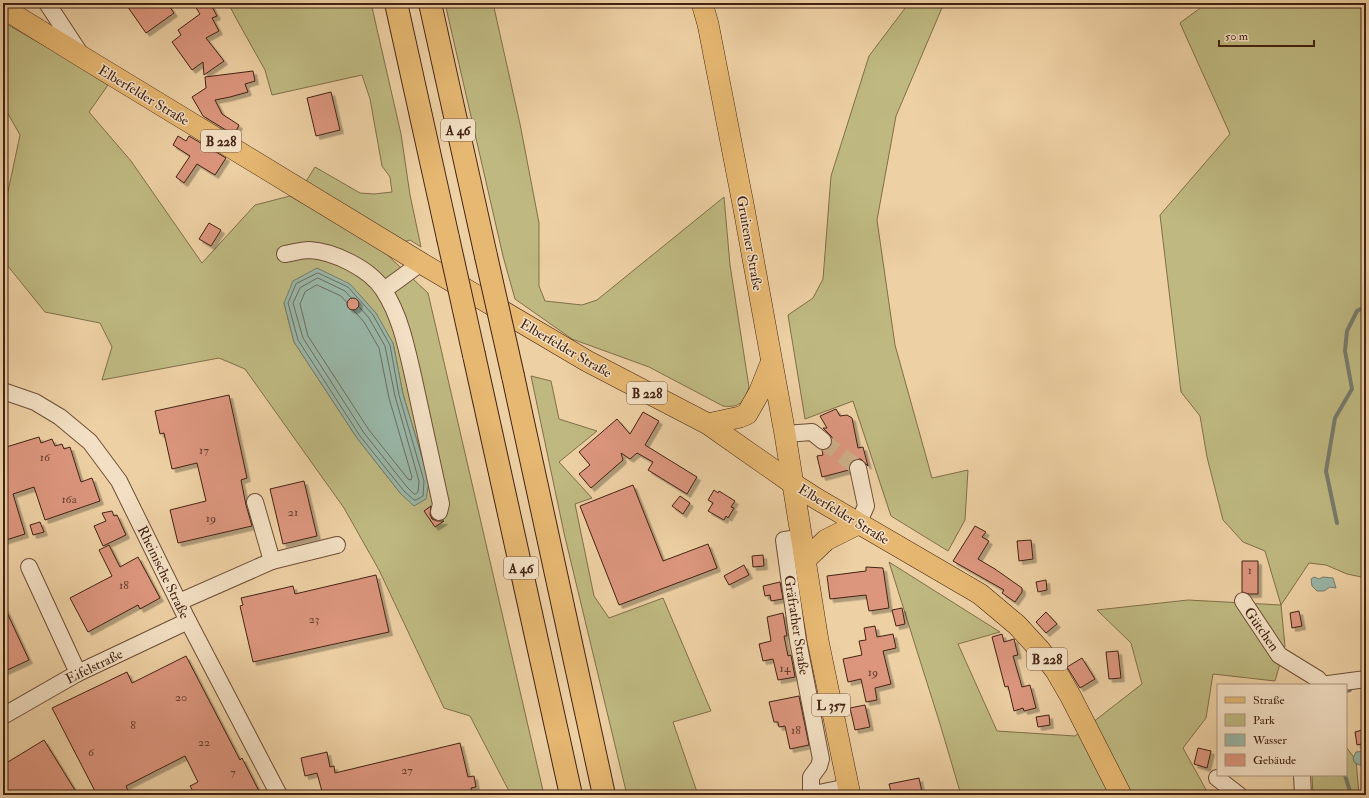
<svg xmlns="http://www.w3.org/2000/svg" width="1369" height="798" viewBox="0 0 1369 798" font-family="'IM FELL Double Pica',serif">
<defs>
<filter id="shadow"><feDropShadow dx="3.5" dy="3.5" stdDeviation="0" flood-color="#0004"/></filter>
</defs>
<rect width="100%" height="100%" fill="#edd0a4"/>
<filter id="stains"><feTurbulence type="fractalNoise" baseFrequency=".005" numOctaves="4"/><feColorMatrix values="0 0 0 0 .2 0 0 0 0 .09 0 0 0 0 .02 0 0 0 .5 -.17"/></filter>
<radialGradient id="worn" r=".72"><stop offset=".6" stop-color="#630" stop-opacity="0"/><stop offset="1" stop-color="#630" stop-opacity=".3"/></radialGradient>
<g fill="#bfb981" stroke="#816e4a" fill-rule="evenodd">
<polygon points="228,3 371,3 401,134 410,195 421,247 410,240 403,242 305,183 315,167 360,193 374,194 392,192 390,177 382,166 370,99 362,75 272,95 265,70 237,20"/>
<path d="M 445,3 L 493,3 L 520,124 L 539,223 L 539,286 L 545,301 L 582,305 L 597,300 L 724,197 L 730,265 L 749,387 C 744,402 740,408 723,406 L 649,367 L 572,339 L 515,299 L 503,256 Z"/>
<polygon points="909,3 944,3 896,116 877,220 895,345 932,478 968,470 965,520 948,551 891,516 853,401 805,419 788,315 813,298 823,279 831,176 869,56"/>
<polygon points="1207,3 1366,3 1366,578 1347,574 1326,565 1309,563 1281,605 1285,646 1275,681 1213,674 1206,718 1183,748 1209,795 961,795 940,724 889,562 1000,632 958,644 997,731 1075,736 1142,684 1131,643 1097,610 1188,600 1281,605 1265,551 1243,542 1223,520 1207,457 1200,416 1181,392 1160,215 1230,134 1180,23"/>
<path d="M 3,22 L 71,61 L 108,85 L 89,112 L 131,161 L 202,263 L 255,205 L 290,196 L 383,251 L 428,293 L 544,795 L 511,795 L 470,716 L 444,708 L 379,570 L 344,508 L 245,369 L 219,358 L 102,380 L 112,347 L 100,323 L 45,312 L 3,260 L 3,215 L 20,135 L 3,105 ZM 284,303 L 393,343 L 403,394 L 429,481 L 401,494 L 357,438 L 294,342 Z"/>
<polygon points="531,376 551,381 559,419 597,431 559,462 592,498 575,504 594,596 609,618 663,598 711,711 673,722 698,795 627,795 564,533"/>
<polygon points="1346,747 1356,760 1359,795 1313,795 1312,775 1346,775"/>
</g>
<g fill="#99b7a8" stroke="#777b6c">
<polygon points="317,268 350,284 376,313 393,343 403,394 429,481 426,499 414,506 401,494 357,438 294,342 284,303 293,281"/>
<polygon points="1314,577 1319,579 1323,577 1333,578 1336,588 1330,587 1324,591 1317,591 1312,586 1311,579"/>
<polygon points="1366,751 1366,764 1359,765 1354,762 1353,758 1356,752"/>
</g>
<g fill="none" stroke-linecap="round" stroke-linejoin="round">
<g stroke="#6e6c5d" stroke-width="1">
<polygon points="318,273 348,287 373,315 390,345 399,395 424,481 423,496 416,500 414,500 404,491 360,436 298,340 288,303 296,284"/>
<polygon points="318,278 345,291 369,318 385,346 395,396 419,481 418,492 416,494 414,494 407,487 364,433 303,338 293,303 300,288"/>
<polygon points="317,285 341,296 364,322 379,348 389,398 412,477 411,480 408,479 369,430 308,336 300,304 305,292"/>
</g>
<g stroke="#777b6c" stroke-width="4">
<polyline points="1337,523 1326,471 1335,418 1352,389 1345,351 1347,331 1357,311 1366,306"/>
<polyline points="1346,691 1350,690"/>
<polyline points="1345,775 1351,795"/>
</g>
</g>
<g fill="#dc967e" stroke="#432212" filter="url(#shadow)">
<polygon points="125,3 167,3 174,13 146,33"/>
<polygon points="193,3 210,3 217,16 212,18 219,31 206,38 224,61 204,75 203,62 192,70 172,42 181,35 178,30 200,14"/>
<polygon points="253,71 255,81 245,84 248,92 230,97 215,100 222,114 239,125 234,135 203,116 192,97 206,88 205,77"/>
<polygon points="331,92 340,130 316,136 307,98"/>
<polygon points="178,136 186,141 189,136 226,158 215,175 197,164 184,183 176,177 190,156 173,145"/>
<polygon points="209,223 221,230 211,246 199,239"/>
<circle cx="353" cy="304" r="6"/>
<polygon points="229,395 247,478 241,480 246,505 252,526 178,543 170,510 206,501 197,463 172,469 164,433 160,434 155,411"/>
<polygon points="836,409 840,416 847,415 852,418 858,448 863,447 868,466 861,459 856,459 851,461 849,465 849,470 822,477 817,456 823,455 822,450 826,450 830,447 832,442 832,437 823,428 827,428 820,416"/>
<polygon points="643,412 659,421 645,445 697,477 687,494 648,470 653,462 637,453 630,459 621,453 623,460 591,488 579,474 590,465 579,452 617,419 630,434"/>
<polygon points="39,437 41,443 52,439 55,446 62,444 64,449 70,447 81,482 92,478 100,501 45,520 34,487 13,494 25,534 3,541 3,448"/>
<polygon points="304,481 317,536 283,544 270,489"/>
<polygon points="633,485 663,561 708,544 717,568 619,605 580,506"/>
<polygon points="714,490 718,493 719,491 735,501 731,507 734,508 728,518 726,516 724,520 708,511 713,503 708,500"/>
<polygon points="680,496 690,503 683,514 672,506"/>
<polygon points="431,506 430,514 432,519 437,521 444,521 435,527 424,511"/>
<polygon points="112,511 114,516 117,515 126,535 103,546 94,526 106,521 102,513"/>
<polygon points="40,522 44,532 33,535 30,525"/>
<polygon points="975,526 986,532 982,537 989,541 978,559 995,569 1022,588 1022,592 1015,602 1002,593 1004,590 953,561"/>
<polygon points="1031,540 1033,559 1019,561 1017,541"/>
<polygon points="109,545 120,567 138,557 160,598 140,609 138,605 88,632 70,598 112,576 99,550"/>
<polygon points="763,555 764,566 753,567 752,556"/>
<polygon points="1242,561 1258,561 1258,594 1249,594 1242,592"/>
<polygon points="744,565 749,575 729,585 724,576"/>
<polygon points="866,567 883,568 889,608 869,611 866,595 830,599 827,576 866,571"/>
<polygon points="376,575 389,632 253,662 240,606 243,605 241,598 293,586 295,594"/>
<polygon points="1046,580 1047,590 1038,592 1036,582"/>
<polygon points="780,582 783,599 771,601 770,595 765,596 763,586"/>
<polygon points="3,604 29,660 3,672"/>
<polygon points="902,608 905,624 896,626 892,610"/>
<polygon points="1299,611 1302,626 1292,628 1290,613"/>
<polygon points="1046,612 1057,624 1046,633 1036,622"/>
<polygon points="783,613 787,636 784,636 788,656 791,655 795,677 778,680 773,659 763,661 759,644 771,641 767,617"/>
<polygon points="875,626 877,637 893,634 896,648 883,651 891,684 875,688 877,700 866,702 861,679 848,682 843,659 862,655 859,641 866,640 864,628"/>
<polygon points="1002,634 1004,642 1014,639 1018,655 1013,656 1022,687 1030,685 1036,708 1024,711 1023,708 1014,711 1008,686 1005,687 992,637"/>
<polygon points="1118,651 1121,678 1109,679 1106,652"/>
<polygon points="186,656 240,760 242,758 261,795 195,795 190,786 198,782 185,756 126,786 130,795 97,795 52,708 127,672 132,683"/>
<polygon points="1082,658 1095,679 1080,688 1067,667"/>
<polygon points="799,696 809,745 790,749 785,726 779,727 778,722 774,722 769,702"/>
<polygon points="865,705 870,727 855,730 850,708"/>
<polygon points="1049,715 1050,725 1038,727 1036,717"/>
<polygon points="1366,729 1366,743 1357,745 1355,732"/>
<polygon points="44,740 78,795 3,795 3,765"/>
<polygon points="460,743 468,777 474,776 476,787 471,788 473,795 340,795 339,791 323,795 317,773 305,776 301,758 327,752 330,767 334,766 335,773"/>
<polygon points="1198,748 1211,751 1207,768 1194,764"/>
<polygon points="919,778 922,792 909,795 892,795 889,784"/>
</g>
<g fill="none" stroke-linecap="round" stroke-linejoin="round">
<polyline stroke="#cbad87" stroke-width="16" stroke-dasharray="16 8" stroke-linecap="butt" points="823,441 858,468"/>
<g stroke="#6e4e36" stroke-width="18">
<g id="minor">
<polyline points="47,3 81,55"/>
<path d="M 285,254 C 292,253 301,250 309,250 C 333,251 371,269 384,291 C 401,317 407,350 414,380 C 423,421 432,463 441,504 L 439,512"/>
<polyline points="384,290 421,263"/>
<polyline points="3,391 35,402 60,417 90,442 119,481 188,621 279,795"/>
<polyline points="785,434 812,432 823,441"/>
<polyline points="858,468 866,506 858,524"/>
<polyline points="800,538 784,540 798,641 821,759 819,766 811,777 811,794"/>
<polyline points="272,561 337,545"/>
<polyline points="29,567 78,673"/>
<polyline points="1243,601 1279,655 1318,679 1322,684"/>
<polyline points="179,602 272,561 255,502"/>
<polyline points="1321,685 1366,679"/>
<polyline points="3,716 78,673 188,621"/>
<polyline points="1302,775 1303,795"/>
<polyline points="1217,778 1239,795"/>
<polyline points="809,795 848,787"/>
</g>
</g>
<g stroke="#432212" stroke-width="22">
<g id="major">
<polyline points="702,3 708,24 744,209 785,434 818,641 850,795"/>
<polyline points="3,8 84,58 421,263 587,361 708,424 792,483 817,499 980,594 1017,625 1040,650 1056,671 1071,697 1121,795"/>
<polyline points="708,424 740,417 747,414 759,393 771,363"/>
<polyline points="805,560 826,540 858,524"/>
</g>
</g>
<g stroke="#432212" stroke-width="24">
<g id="highway">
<polyline points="396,3 448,238"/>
<polyline points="430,3 486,256"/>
<polyline points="474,355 571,795"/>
<polyline points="513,376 604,795"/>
</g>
</g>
<use href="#minor" stroke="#f3e0c4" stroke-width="16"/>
<use href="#major" stroke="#e6b872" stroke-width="21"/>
<use href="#highway" stroke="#e6b872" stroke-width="22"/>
<g stroke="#432212" stroke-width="24" stroke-linecap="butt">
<g id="highway-bridge">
<polyline points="448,238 474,355"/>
<polyline points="486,256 513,376"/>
</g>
</g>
<use href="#highway-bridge" stroke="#e6b872" stroke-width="22"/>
</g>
<g text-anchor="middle" stroke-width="3" stroke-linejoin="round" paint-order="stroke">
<g font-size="12" fill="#693f2d">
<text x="204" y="454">17</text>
<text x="45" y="461">16</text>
<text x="69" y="503">16a</text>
<text x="293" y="516">21</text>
<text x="211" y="522">19</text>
<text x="1250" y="574">1</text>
<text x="124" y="589">18</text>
<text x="314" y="623">23</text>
<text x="785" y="672">14</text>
<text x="873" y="676">19</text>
<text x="181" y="701">20</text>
<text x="133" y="729">8</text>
<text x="796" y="734">18</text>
<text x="204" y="746">22</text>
<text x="91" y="756">6</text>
<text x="407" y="774">27</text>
<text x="233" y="776">7</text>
</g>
<g fill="#f3e0c4" stroke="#785b47" stroke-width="1">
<rect x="441" y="119" width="34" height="22" rx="3"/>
<rect x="201" y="130" width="40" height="22" rx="3"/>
<rect x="627" y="382" width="40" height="22" rx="3"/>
<rect x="504" y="557" width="34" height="22" rx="3"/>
<rect x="1027" y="648" width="40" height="22" rx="3"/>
<rect x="812" y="694" width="38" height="22" rx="3"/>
</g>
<g font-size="13" font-weight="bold" fill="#432212">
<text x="458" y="135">A 46</text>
<text x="221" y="146">B 228</text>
<text x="647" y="398">B 228</text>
<text x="521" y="573">A 46</text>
<text x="1047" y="664">B 228</text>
<text x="831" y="710">L 357</text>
</g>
<g font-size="14" fill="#432212" stroke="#f3e0c4">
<text transform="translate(144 95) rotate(31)" y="5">Elberfelder Straße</text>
<text transform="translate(750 243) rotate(80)" y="5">Gruitener Straße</text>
<text transform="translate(566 348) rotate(30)" y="5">Elberfelder Straße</text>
<text transform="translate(844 514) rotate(31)" y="5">Elberfelder Straße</text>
<text transform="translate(164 572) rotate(64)" y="5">Rheinische Straße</text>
<text transform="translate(797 625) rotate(81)" y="5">Gräfrather Straße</text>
<text transform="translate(1262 629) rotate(55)" y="5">Gütchen</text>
<text transform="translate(94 666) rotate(-26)" y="5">Eifelstraße</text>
</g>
</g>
<rect width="1369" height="798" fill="none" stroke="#edd0a4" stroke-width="16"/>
<rect x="4" y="4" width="1361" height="790" fill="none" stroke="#432212" stroke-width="2"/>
<rect x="8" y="8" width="1353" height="782" fill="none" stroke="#432212"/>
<rect x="1217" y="684" width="130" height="92" fill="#f3e0c4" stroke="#ad947d"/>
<rect x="1225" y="697" width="20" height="6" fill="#e6b872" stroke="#ad947d"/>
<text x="1253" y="704" font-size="12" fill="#432212">Straße</text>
<rect x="1225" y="714" width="20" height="12" fill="#bfb981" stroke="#ad947d"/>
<text x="1253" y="724" font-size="12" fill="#432212">Park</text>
<rect x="1225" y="734" width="20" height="12" fill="#99b7a8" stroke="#ad947d"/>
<text x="1253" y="744" font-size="12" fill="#432212">Wasser</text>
<rect x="1225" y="754" width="20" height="12" fill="#dc967e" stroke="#ad947d"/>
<text x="1253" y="764" font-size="12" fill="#432212">Gebäude</text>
<path d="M1219 40v6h95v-6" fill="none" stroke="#432212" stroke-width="2"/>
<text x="1225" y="40" font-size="12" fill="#432212" stroke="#f3e0c4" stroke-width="3" paint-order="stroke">50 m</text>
<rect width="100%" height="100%" filter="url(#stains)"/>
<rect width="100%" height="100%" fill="url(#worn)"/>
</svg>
